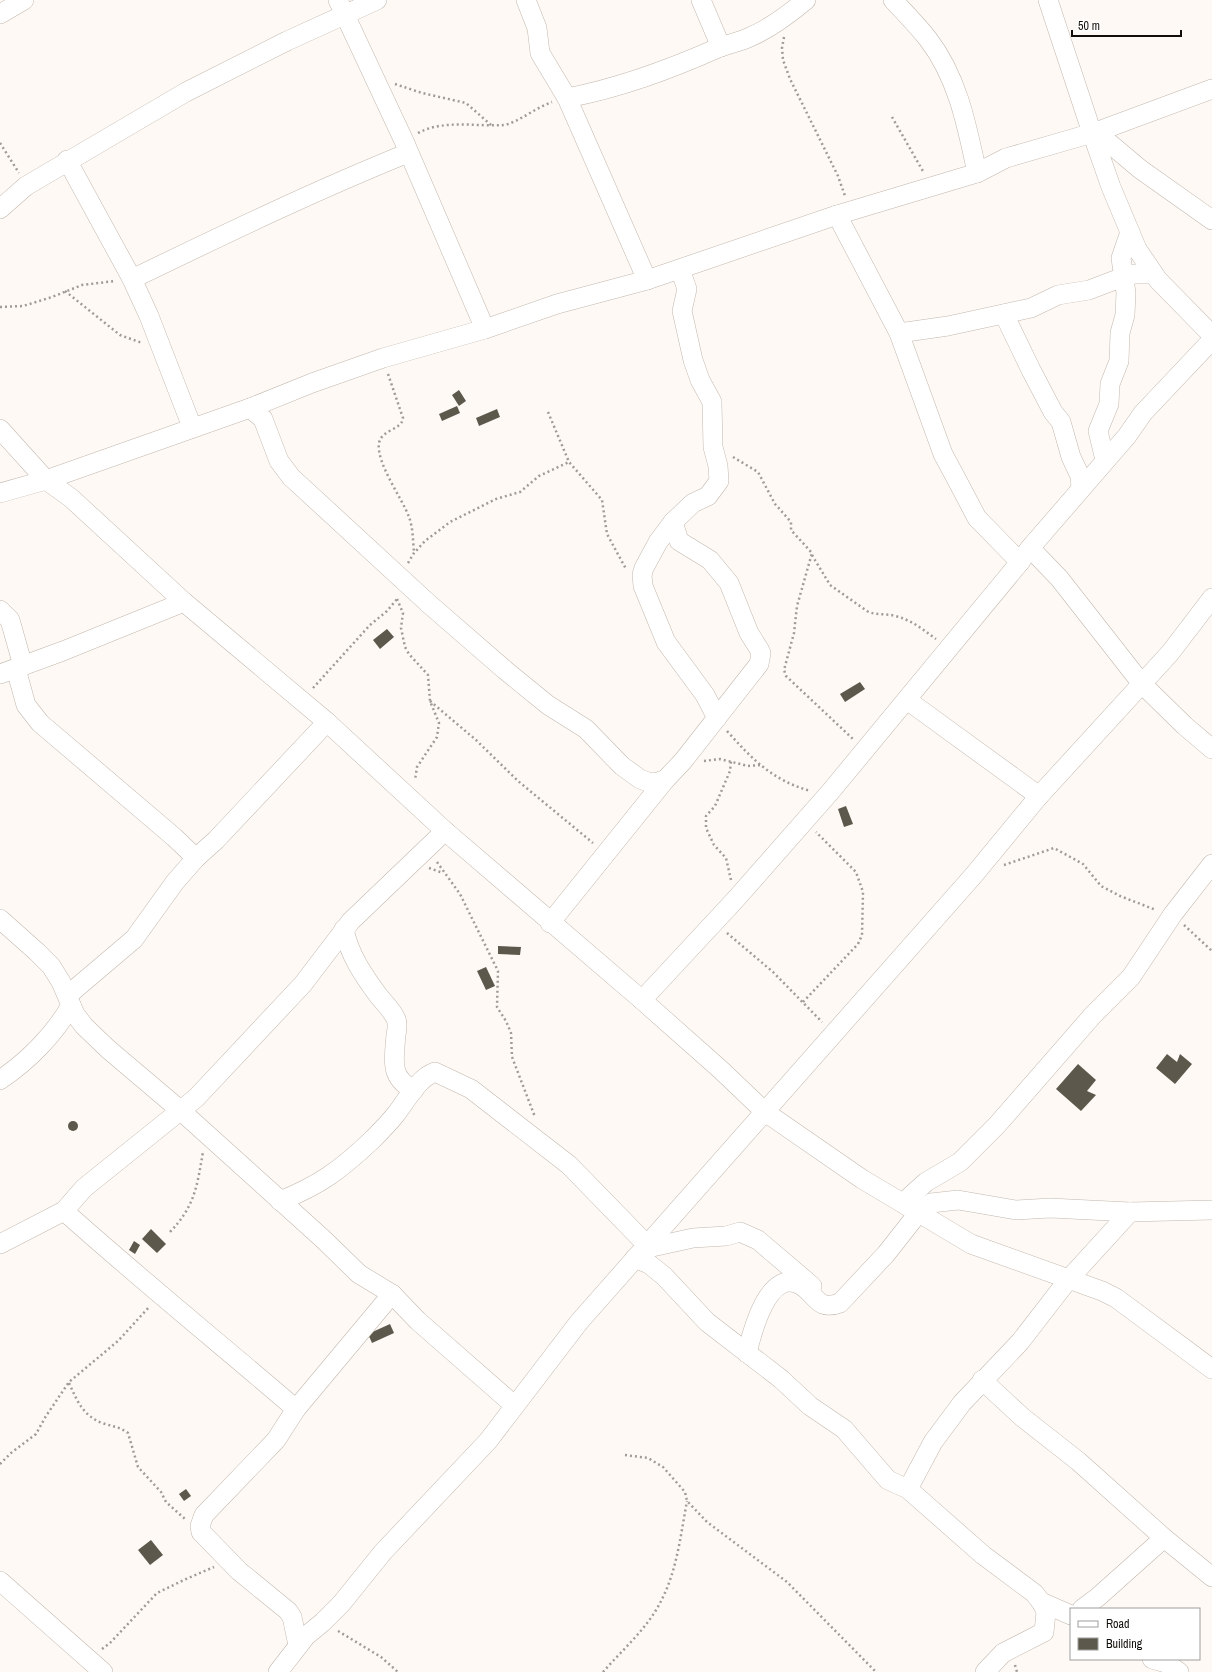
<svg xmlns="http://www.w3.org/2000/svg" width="1212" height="1672" viewBox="0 0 1212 1672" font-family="'Archivo Narrow',sans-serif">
<rect width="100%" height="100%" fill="#fef9f5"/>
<g fill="#5d584c">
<polygon points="459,390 466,401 459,406 452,395"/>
<polygon points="457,406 460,413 442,421 439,414"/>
<polygon points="497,409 500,417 479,426 476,418"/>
<polygon points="387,629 394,637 380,649 373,640"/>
<polygon points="860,682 865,689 845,702 840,694"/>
<polygon points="846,806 853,824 844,827 838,809"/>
<polygon points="498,946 521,947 520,955 498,954"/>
<polygon points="486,967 495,986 486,990 477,971"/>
<polygon points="1167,1054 1177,1062 1180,1054 1192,1064 1175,1084 1156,1068"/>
<polygon points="1078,1064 1096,1080 1087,1091 1096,1095 1081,1111 1056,1089"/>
<circle cx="73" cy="1126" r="5"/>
<polygon points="151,1229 166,1244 157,1253 142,1239"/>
<polygon points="134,1241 140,1245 135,1254 129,1250"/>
<polygon points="390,1324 394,1333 372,1343 368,1334"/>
<polygon points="186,1489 191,1496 184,1501 179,1494"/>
<polygon points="151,1540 163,1555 150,1565 138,1550"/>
</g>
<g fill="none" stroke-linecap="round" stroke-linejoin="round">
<g stroke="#c3b8ae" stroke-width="20">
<g id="minor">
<polyline points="338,0 404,141 485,329"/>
<polyline points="526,0 537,28 540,53 567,98 647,280"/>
<polyline points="701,0 721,47"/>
<path d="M 893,0 C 905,13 917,25 928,39 C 958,78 967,126 977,173"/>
<polyline points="1048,0 1092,133 1111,187 1137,249 1158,280 1212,335"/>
<polyline points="0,14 24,0"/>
<path d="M 567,98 C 620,88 668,70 718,48 C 728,44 740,42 750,37 C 771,28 788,15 806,0"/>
<polyline points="1096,132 1140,169 1212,220"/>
<polyline points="67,160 132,279 149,316 192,427"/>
<polyline points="0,209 26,186 186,92 287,41 377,0"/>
<polyline points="837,215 899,333 943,454 958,482 977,518 1020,562"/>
<polyline points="680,269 687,289 682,311 693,360 700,380 712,402 713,447 718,466 719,481 708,496 693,503 673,522 658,542 644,568 642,575 643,586 666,642 705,695 717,718"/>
<path d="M 132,279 C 223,235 314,191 408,153"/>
<polyline points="1004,314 1031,370 1053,412 1061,422 1071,457 1080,476 1081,488"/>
<polyline points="899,333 948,326 1031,308 1058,295 1089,290 1123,277 1134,274 1153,274"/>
<polyline points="250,408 263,419 279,461 291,477 429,604 505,670 548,705 586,729 622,766 640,779 648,782 654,783 665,780"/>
<polyline points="0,429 46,480 71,498 184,602 327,722 445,831 642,1000 721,1070 765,1112 862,1179 971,1244 1102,1291 1116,1298 1212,1369"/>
<polyline points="1105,460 1098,431 1109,404 1110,384 1119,361 1120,333 1125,315 1126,293 1121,258 1130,232"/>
<polyline points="0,493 46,480 250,408 312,383 383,358 485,329 557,304 647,280 837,215 977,173 1006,158 1096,132 1212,89"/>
<polyline points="1030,548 1059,578 1142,684 1185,726 1212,749"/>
<polyline points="0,610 10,620 23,666"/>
<polyline points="16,669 26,705 40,723 174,837 196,858"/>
<polyline points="0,674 63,651 184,602"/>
<polyline points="907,700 1039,796"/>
<polyline points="0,919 37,952 51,966 61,982 75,1014 84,1026 108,1049 180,1110 323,1239 359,1274 392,1294 418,1321 514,1405"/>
<polyline points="550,923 665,780 683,761 759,664 761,653 759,649 749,633 729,583 710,560 679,541 673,522"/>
<path d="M 344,929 C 349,954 363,975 378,995 C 384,1003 392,1010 396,1019 C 398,1024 397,1030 396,1035 C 394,1059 389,1078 414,1090"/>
<polyline points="68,995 134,939 175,882 196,858 216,840 327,722"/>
<polyline points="642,1000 735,900 831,791 1020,562 1030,548 1127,436 1143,413 1212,340"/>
<path d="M 0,1080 C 28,1061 55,1034 71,1005"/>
<path d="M 280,1201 C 320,1185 340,1170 371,1141 C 380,1132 389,1123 396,1114 C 407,1100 418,1078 435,1072 L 471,1089 L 569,1165 L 647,1245"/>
<polyline points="903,1203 926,1182 960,1162 997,1125 1093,1015 1131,977 1173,914 1212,864"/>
<path d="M 64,1211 C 140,1279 219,1343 296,1409"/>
<polyline points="0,1244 64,1211 84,1188 196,1098 303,984 351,921 445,831"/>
<polyline points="643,1249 693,1238 726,1236 740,1232 758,1240 812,1286"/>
<polyline points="635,1258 649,1264 664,1276 707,1322 781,1379 810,1406 844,1429 888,1480 908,1489 983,1555 1034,1593 1042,1603 1046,1612 1044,1632 1003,1653 985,1672"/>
<path d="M 747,1353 C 752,1332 769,1265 802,1286 C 818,1297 818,1311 840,1303 L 886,1254 L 919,1212 L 931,1203 L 958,1200 L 1016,1210 L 1050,1208 L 1130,1212 L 1212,1210"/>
<polyline points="982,1380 1022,1417 1078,1461 1164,1538 1212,1577"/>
<polyline points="908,1489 933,1442 962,1403 1020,1342 1068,1280 1130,1212"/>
<polyline points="0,1581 103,1672"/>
<polyline points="1041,1602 1071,1615"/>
<polyline points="1082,1609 1098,1597 1164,1538"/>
<polyline points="298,1645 292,1617 288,1611 239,1571 201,1532 200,1526 204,1515 276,1440 296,1409 392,1294"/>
<polyline points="1152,1659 1166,1663 1179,1672"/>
<polyline points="278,1672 306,1636 323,1622 341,1604 383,1552 488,1441 579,1322 973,876 1039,796 1170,653 1212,598"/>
</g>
</g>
<g stroke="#a09b97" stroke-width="2.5" stroke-dasharray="2 3" stroke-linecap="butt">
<polyline points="784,37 782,48 783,60 790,79 838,176 845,196"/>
<polyline points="395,84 422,93 466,103 491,125"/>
<polyline points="892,117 924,173"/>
<path d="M 418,133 C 444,119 477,127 505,125 C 522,120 535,108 552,102"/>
<polyline points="0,143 19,173"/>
<polyline points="65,291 120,335 142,343"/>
<polyline points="0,307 23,306 52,297 82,285 115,281"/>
<path d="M 388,374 L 403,418 C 402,430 382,429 379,443 C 376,463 402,498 409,517 C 413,527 413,542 414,553"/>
<polyline points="548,412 569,462 602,500 607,534 626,569"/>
<polyline points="733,457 758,472 775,504 791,522 791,530 812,553 797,606 794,633 784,670 786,676 853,739"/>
<path d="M 812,555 L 830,585 L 867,611 C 876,616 886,613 895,616 C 912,620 922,629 936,639"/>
<polyline points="408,563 414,553 425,541 450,522 496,499 520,492 539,476 569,462"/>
<polyline points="397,599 403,613 401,628 405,647 409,654 428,675 430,701 439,723 437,737 417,767 415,780"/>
<polyline points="313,688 370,625 387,611 397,599"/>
<polyline points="430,701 476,740 518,781 593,843"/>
<path d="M 727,731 C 752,759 773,781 811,791"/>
<polyline points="704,761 720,759 748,766 760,765"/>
<polyline points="437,862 460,894 498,971 497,1007 506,1021 511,1033 512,1057 535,1117"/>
<polyline points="1004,865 1054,848 1083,864 1101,886 1120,896 1156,910"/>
<polyline points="429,868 443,873"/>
<polyline points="731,880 726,858 714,845 706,828 706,816 715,806 730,771 731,761"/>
<polyline points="1184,925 1212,951"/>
<polyline points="727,933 773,972 822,1022"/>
<polyline points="803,1002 858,944 862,935 863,892 856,872 816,832"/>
<path d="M 170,1232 C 195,1206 197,1186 203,1152"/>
<path d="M 69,1383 C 77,1400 82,1415 102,1423 C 111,1426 120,1427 128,1433 L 138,1467 L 161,1492 L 166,1502 L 185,1519"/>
<polyline points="625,1455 648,1458 663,1467 685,1492 687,1501 707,1522 787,1582 876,1672"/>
<polyline points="0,1464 11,1453 36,1434 46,1416 69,1382 118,1341 150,1306"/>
<polyline points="338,1631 381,1657 398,1672"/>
<polyline points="102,1649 110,1643 157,1593 186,1579 214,1567"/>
<polyline points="1015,1665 1017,1672"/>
<path d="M 603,1672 C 623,1649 649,1627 662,1599 C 677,1570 681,1533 687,1501"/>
</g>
<use href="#minor" stroke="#fff" stroke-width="19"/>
</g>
<rect x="1070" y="1608" width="130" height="52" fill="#ffffff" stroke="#a09e9d"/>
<rect x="1078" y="1621" width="20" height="6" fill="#ffffff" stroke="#a09e9d"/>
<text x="1106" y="1628" font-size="12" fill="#110d09">Road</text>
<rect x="1078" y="1638" width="20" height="12" fill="#5d584c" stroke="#a09e9d"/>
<text x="1106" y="1648" font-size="12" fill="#110d09">Building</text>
<path d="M1072 30v6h109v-6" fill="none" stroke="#110d09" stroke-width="2"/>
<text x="1078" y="30" font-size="12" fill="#110d09" stroke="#ffffff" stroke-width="3" paint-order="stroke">50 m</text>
</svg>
